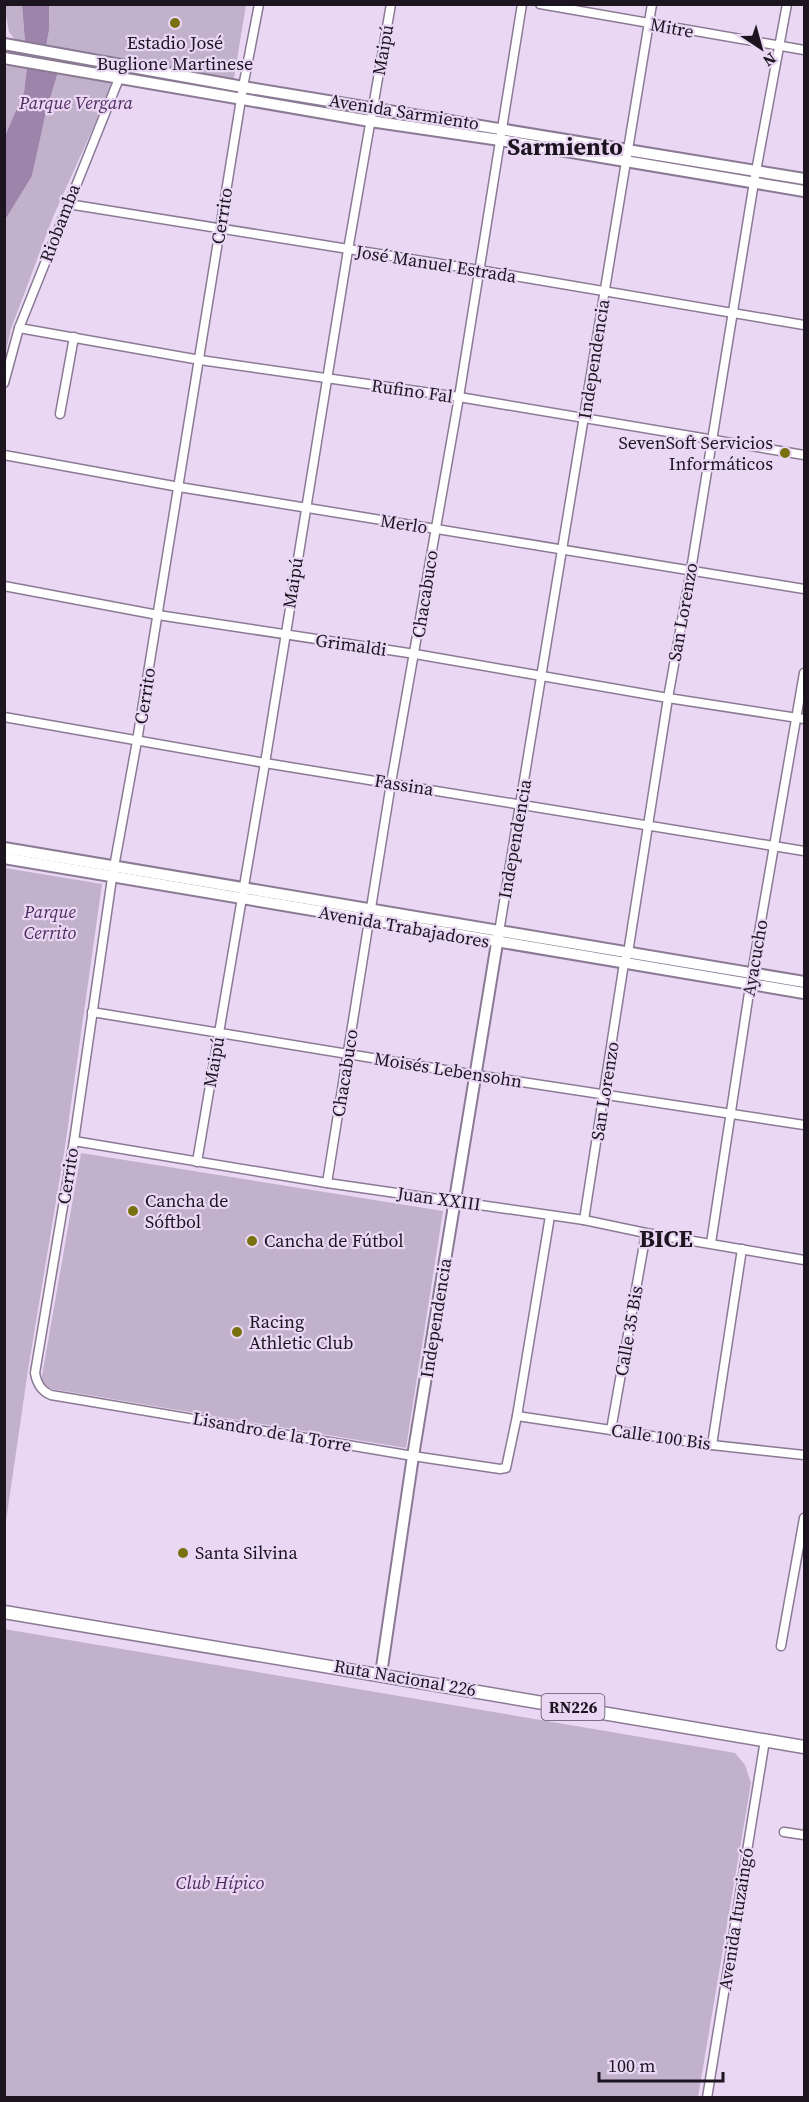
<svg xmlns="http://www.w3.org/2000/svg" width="809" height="2102" viewBox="0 0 809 2102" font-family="'Source Serif 4',serif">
<rect width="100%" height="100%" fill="#e9d7f4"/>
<g fill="#c2b1cb">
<polygon points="4,5 22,5 25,43 17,42 9,32"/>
<polygon points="49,5 246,5 233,84 46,47 49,30"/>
<polygon points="8,65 27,67 24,92 5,136 5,68"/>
<polygon points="58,72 107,80 110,82 111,88 53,217 11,329 5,356 5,220 32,176 46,112"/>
<polygon points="5,868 102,884 65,1147 28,1370 5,1528"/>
<polygon points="81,1153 443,1211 406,1448 40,1387"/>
<polygon points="4,1629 735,1753 745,1765 751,1783 698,2097 5,2097"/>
</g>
<polygon fill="#9d84ab" points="22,5 49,5 49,30 46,47 58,72 46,112 32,176 5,220 5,136 24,92 27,67"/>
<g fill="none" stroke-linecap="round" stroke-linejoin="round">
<g stroke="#8b7a94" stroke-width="11">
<g id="minor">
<path d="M 259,4 L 243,87 L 137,741 L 112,878 L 74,1141 L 35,1373 C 37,1384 41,1391 51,1395 L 413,1456 L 500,1469 L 506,1468 L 517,1416 L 550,1216"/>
<polyline points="540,4 804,50"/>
<polyline points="68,204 479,270 804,325"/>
<polyline points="19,328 200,360 459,397 804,455"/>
<polyline points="4,383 19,328 124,66"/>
<polyline points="60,414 74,337"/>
<polyline points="4,455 179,487 804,589"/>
<polyline points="4,586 158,615 415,654 668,698 804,719"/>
<polyline points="4,717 265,763 804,851"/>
<polyline points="499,932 652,4"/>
<polyline points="92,1012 476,1075 804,1125"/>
<polyline points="74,1141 327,1183 584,1220 646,1233 804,1260"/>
<polyline points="197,1162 265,763 348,250 391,4"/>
<polyline points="327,1183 391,783 459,397 522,4"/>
<polyline points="584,1220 624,963 628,953 668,698 691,570 754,182 787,4"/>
<polyline points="711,1243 752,973 804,673"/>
<polyline points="517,1416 712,1445 804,1455"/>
<polyline points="611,1430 646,1233"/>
<polyline points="712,1445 742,1249"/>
<polyline points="781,1646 804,1518"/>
<polyline points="784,1832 804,1835"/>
<polyline points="707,2098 765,1740"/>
</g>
</g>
<g stroke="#8b7a94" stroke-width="14">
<g id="major">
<polyline points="4,44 243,87 804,179"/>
<polyline points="4,58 370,121 500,140 804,191"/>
<polyline points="4,848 804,982"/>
<polyline points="4,858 804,993"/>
<polyline points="381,1674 413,1456 498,937"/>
</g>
</g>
<g stroke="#8b7a94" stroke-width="15">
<polyline id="highway" points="4,1612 804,1747"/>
</g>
<use href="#minor" stroke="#fff" stroke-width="8"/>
<use href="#major" stroke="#fff" stroke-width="10"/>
<use href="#highway" stroke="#fff" stroke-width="12"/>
</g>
<g fill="#797010" stroke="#e9d7f4" stroke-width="2">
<circle cx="175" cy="23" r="6"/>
<circle cx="785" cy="453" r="6"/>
<circle cx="133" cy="1211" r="6"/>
<circle cx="252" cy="1241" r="6"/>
<circle cx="237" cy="1332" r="6"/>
<circle cx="183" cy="1553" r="6"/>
</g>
<g text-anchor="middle" stroke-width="4.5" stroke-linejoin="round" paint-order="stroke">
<rect fill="#e9d7f4" stroke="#5a4f60" stroke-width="1.5" x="541.5" y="1694" width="63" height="26" rx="4.5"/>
<g font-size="16" font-weight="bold" fill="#1c1520">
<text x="573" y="1713">RN226</text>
</g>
<g font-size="18" fill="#1c1520" stroke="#e9d7f4">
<text transform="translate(672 28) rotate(10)" y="6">Mitre</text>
<text transform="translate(383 50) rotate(-80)" y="6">Maipú</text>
<text transform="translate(404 112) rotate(9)" y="6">Avenida Sarmiento</text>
<text transform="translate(222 216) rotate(-81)" y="6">Cerrito</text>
<text transform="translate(60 223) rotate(-69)" y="6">Riobamba</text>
<text transform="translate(436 264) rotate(9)" y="6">José Manuel Estrada</text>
<text transform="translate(594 359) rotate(-81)" y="6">Independencia</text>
<text transform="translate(412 391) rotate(8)" y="6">Rufino Fal</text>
<text transform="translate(404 524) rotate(9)" y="6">Merlo</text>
<text transform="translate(293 583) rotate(-81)" y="6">Maipú</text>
<text transform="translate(425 594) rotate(-81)" y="6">Chacabuco</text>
<text transform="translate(683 612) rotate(-80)" y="6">San Lorenzo</text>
<text transform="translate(351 645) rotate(8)" y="6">Grimaldi</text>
<text transform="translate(145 696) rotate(-81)" y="6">Cerrito</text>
<text transform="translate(404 785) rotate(9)" y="6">Fassina</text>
<text transform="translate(515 839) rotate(-80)" y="6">Independencia</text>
<text transform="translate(404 927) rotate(10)" y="6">Avenida Trabajadores</text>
<text transform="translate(755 958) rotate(-80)" y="6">Ayacucho</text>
<text transform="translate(214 1062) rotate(-80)" y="6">Maipú</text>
<text transform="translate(448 1070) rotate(9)" y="6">Moisés Lebensohn</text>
<text transform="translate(345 1073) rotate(-81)" y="6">Chacabuco</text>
<text transform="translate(605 1091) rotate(-81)" y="6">San Lorenzo</text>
<text transform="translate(68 1176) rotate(-81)" y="6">Cerrito</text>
<text transform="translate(439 1199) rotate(8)" y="6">Juan XXIII</text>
<text transform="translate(436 1318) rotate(-81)" y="6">Independencia</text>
<text transform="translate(629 1331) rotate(-80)" y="6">Calle 35 Bis</text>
<text transform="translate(272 1432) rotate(10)" y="6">Lisandro de la Torre</text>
<text transform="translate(661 1437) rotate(8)" y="6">Calle 100 Bis</text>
<text transform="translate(405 1678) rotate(10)" y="6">Ruta Nacional 226</text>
<text transform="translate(736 1919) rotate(-81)" y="6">Avenida Ituzaingó</text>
</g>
<g font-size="18" fill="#1c1520" stroke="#e9d7f4" text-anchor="start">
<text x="175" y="49" text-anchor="middle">Estadio José<tspan x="175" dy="21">Buglione Martinese</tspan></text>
<text x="773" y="449" text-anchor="end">SevenSoft Servicios<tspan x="773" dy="21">Informáticos</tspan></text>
<text x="145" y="1207">Cancha de<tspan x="145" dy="21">Sóftbol</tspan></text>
<text x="264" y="1247">Cancha de Fútbol</text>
<text x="249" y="1328">Racing<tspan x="249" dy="21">Athletic Club</tspan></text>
<text x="195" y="1559">Santa Silvina</text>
</g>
<g font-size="18" font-style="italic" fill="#4e2b5f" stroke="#e9d7f4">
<text x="76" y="109">Parque Vergara</text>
<text x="50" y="918">Parque<tspan x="50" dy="21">Cerrito</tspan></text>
<text x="220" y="1889">Club Hípico</text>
</g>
<g font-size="24" font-weight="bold" fill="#1c1520" stroke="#e9d7f4">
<text x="565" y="155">Sarmiento</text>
<text x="666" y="1247">BICE</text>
</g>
</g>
<rect width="809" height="2102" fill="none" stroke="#1c1520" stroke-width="12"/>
<g transform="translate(761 48) rotate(144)" stroke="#e9d7f4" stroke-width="4.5" paint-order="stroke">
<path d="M0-4.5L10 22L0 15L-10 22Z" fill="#1c1520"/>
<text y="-9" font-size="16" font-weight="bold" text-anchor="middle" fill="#1c1520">N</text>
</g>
<path d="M599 2072v9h124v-9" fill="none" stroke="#1c1520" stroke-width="3"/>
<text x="608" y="2072" font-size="18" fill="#1c1520" stroke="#e9d7f4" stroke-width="4.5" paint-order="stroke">100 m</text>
</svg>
